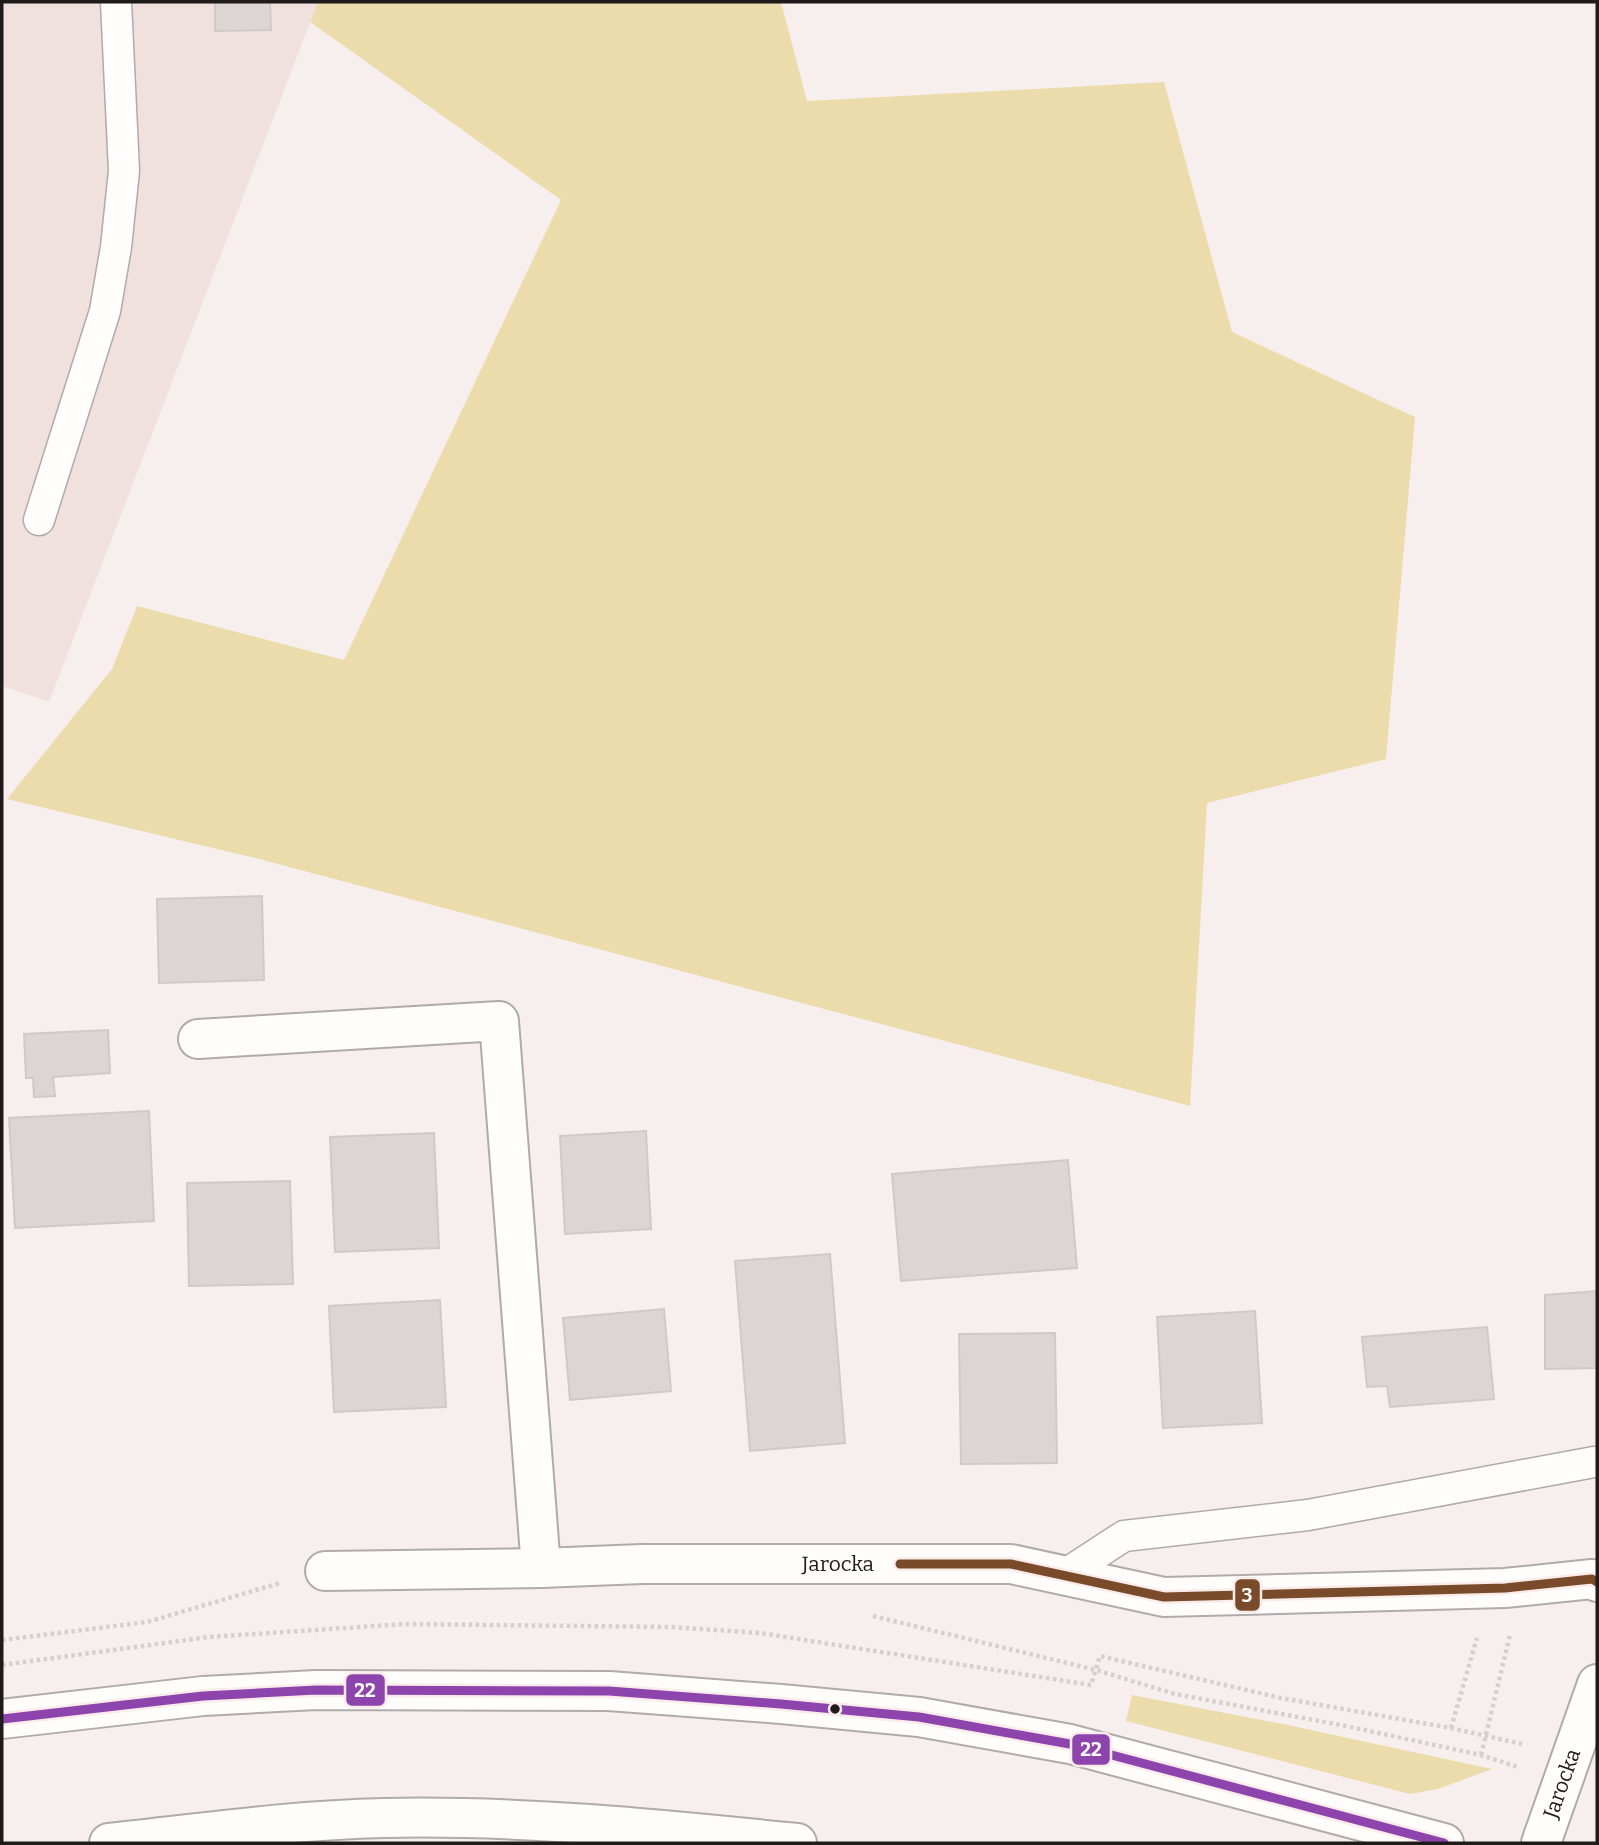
<svg xmlns="http://www.w3.org/2000/svg" width="1599" height="1845" viewBox="0 0 1599 1845" font-family="Bitter,serif">
<rect width="100%" height="100%" fill="#f6efee"/>
<polygon fill="#f0e1de" points="2,2 318,2 49,702 2,686"/>
<g fill="#ecdcab">
<polygon points="318,2 781,2 807,101 1164,82 1232,332 1415,417 1386,759 1207,803 1190,1106 259,859 7,799 112,669 137,606 344,660 561,200 310,22"/>
<polygon points="1132,1695 1283,1724 1492,1769 1438,1789 1410,1794 1126,1721"/>
</g>
<g fill="#dbd6d4" stroke="#cecac8" stroke-width="2">
<polygon points="215,2 270,2 271,30 215,31"/>
<polygon points="262,896 264,980 159,983 157,899"/>
<polygon points="108,1030 110,1073 53,1077 55,1096 34,1097 33,1078 26,1078 24,1034"/>
<polygon points="149,1111 154,1221 15,1228 9,1118"/>
<polygon points="646,1131 651,1229 565,1234 560,1136"/>
<polygon points="434,1133 439,1248 335,1252 330,1137"/>
<polygon points="1068,1160 1077,1268 901,1281 892,1174"/>
<polygon points="290,1181 293,1284 189,1286 187,1183"/>
<polygon points="830,1254 845,1443 750,1451 735,1261"/>
<polygon points="1597,1291 1597,1368 1545,1369 1545,1295"/>
<polygon points="440,1300 446,1407 334,1412 329,1306"/>
<polygon points="664,1309 671,1391 570,1400 563,1318"/>
<polygon points="1255,1311 1262,1423 1163,1428 1157,1317"/>
<polygon points="1487,1327 1494,1399 1390,1407 1387,1386 1367,1387 1362,1337"/>
<polygon points="1055,1333 1057,1463 961,1464 959,1334"/>
</g>
<g fill="none" stroke-linecap="round" stroke-linejoin="round">
<g stroke="#b0abaa" stroke-width="33">
<g id="lane">
<polyline points="39,520 105,311 116,247 124,171 116,2"/>
<polyline points="1064,1575 1124,1536 1308,1515 1594,1462"/>
</g>
</g>
<g stroke="#b0abaa" stroke-width="42">
<g id="street">
<polyline points="198,1039 499,1021 541,1568"/>
<path id="s1" d="M 325,1571 L 541,1568 L 642,1564 L 1011,1564 L 1164,1597 L 1505,1588 L 1592,1579 L 1597,1582"/>
<path id="s2" d="M 1541,1843 L 1597,1684"/>
</g>
</g>
<g stroke="#b0abaa" stroke-width="42">
<g id="secondary">
<polyline points="2,1719 203,1696 316,1690 609,1691 781,1704 919,1717 1070,1744 1444,1843"/>
<path d="M 109,1843 C 201,1833 292,1820 384,1818 C 522,1815 659,1829 797,1843"/>
</g>
</g>
<g stroke="#d3d1d0" stroke-width="4.5" stroke-dasharray="3.5 3.5" stroke-linecap="butt">
<polyline points="873,1616 1096,1670 1175,1694 1346,1726 1481,1755 1518,1767"/>
<polyline points="2,1640 147,1622 280,1583"/>
<polyline points="2,1665 209,1637 405,1624 671,1627 760,1633 1091,1685 1100,1656 1281,1698 1451,1728 1522,1744"/>
<polyline points="1451,1728 1477,1638"/>
<polyline points="1481,1755 1510,1635"/>
</g>
<use href="#lane" stroke="#fefdfc" stroke-width="30"/>
<use href="#street" stroke="#fefdfc" stroke-width="38"/>
<use href="#secondary" stroke="#fefdfc" stroke-width="38"/>
<g stroke="#f9ecea" stroke-width="14">
<polyline id="bus-1" points="900,1564 1011,1564 1164,1597 1505,1588 1592,1579 1597,1582"/>
</g>
<g stroke="#f9ecea" stroke-width="14">
<polyline id="bus-2" points="2,1719 203,1696 316,1690 609,1691 781,1704 919,1717 1070,1744 1444,1843"/>
</g>
<use href="#bus-1" stroke="#7a4b2a" stroke-width="9"/>
<use href="#bus-2" stroke="#8e44ad" stroke-width="9"/>
</g>
<circle fill="#201b1b" stroke="#f9ecea" stroke-width="2.5" cx="835" cy="1709" r="6"/>
<g text-anchor="middle" stroke-width="6" stroke-linejoin="round" paint-order="stroke">
<g font-size="21" fill="#201b1b" stroke="#f9ecea">
<text dy="7" stroke="none"><textPath href="#s1" startOffset="513">Jarocka</textPath></text>
<text dy="7" stroke="none"><textPath href="#s2" startOffset="63">Jarocka</textPath></text>
</g>
</g>
<g stroke="#f9ecea" stroke-width="2.5">
<rect x="1234" y="1578" width="27" height="34" rx="7" fill="#7a4b2a"/>
<rect x="345" y="1673" width="41" height="34" rx="7" fill="#8e44ad"/>
<rect x="1071" y="1733" width="40" height="33" rx="7" fill="#8e44ad"/>
</g>
<g font-size="19" text-anchor="middle" font-weight="bold" fill="#fff">
<text x="1247" y="1602">3</text>
<text x="365" y="1697">22</text>
<text x="1091" y="1756">22</text>
</g>
<rect width="1599" height="1845" fill="none" stroke="#201b1b" stroke-width="7"/>
</svg>
